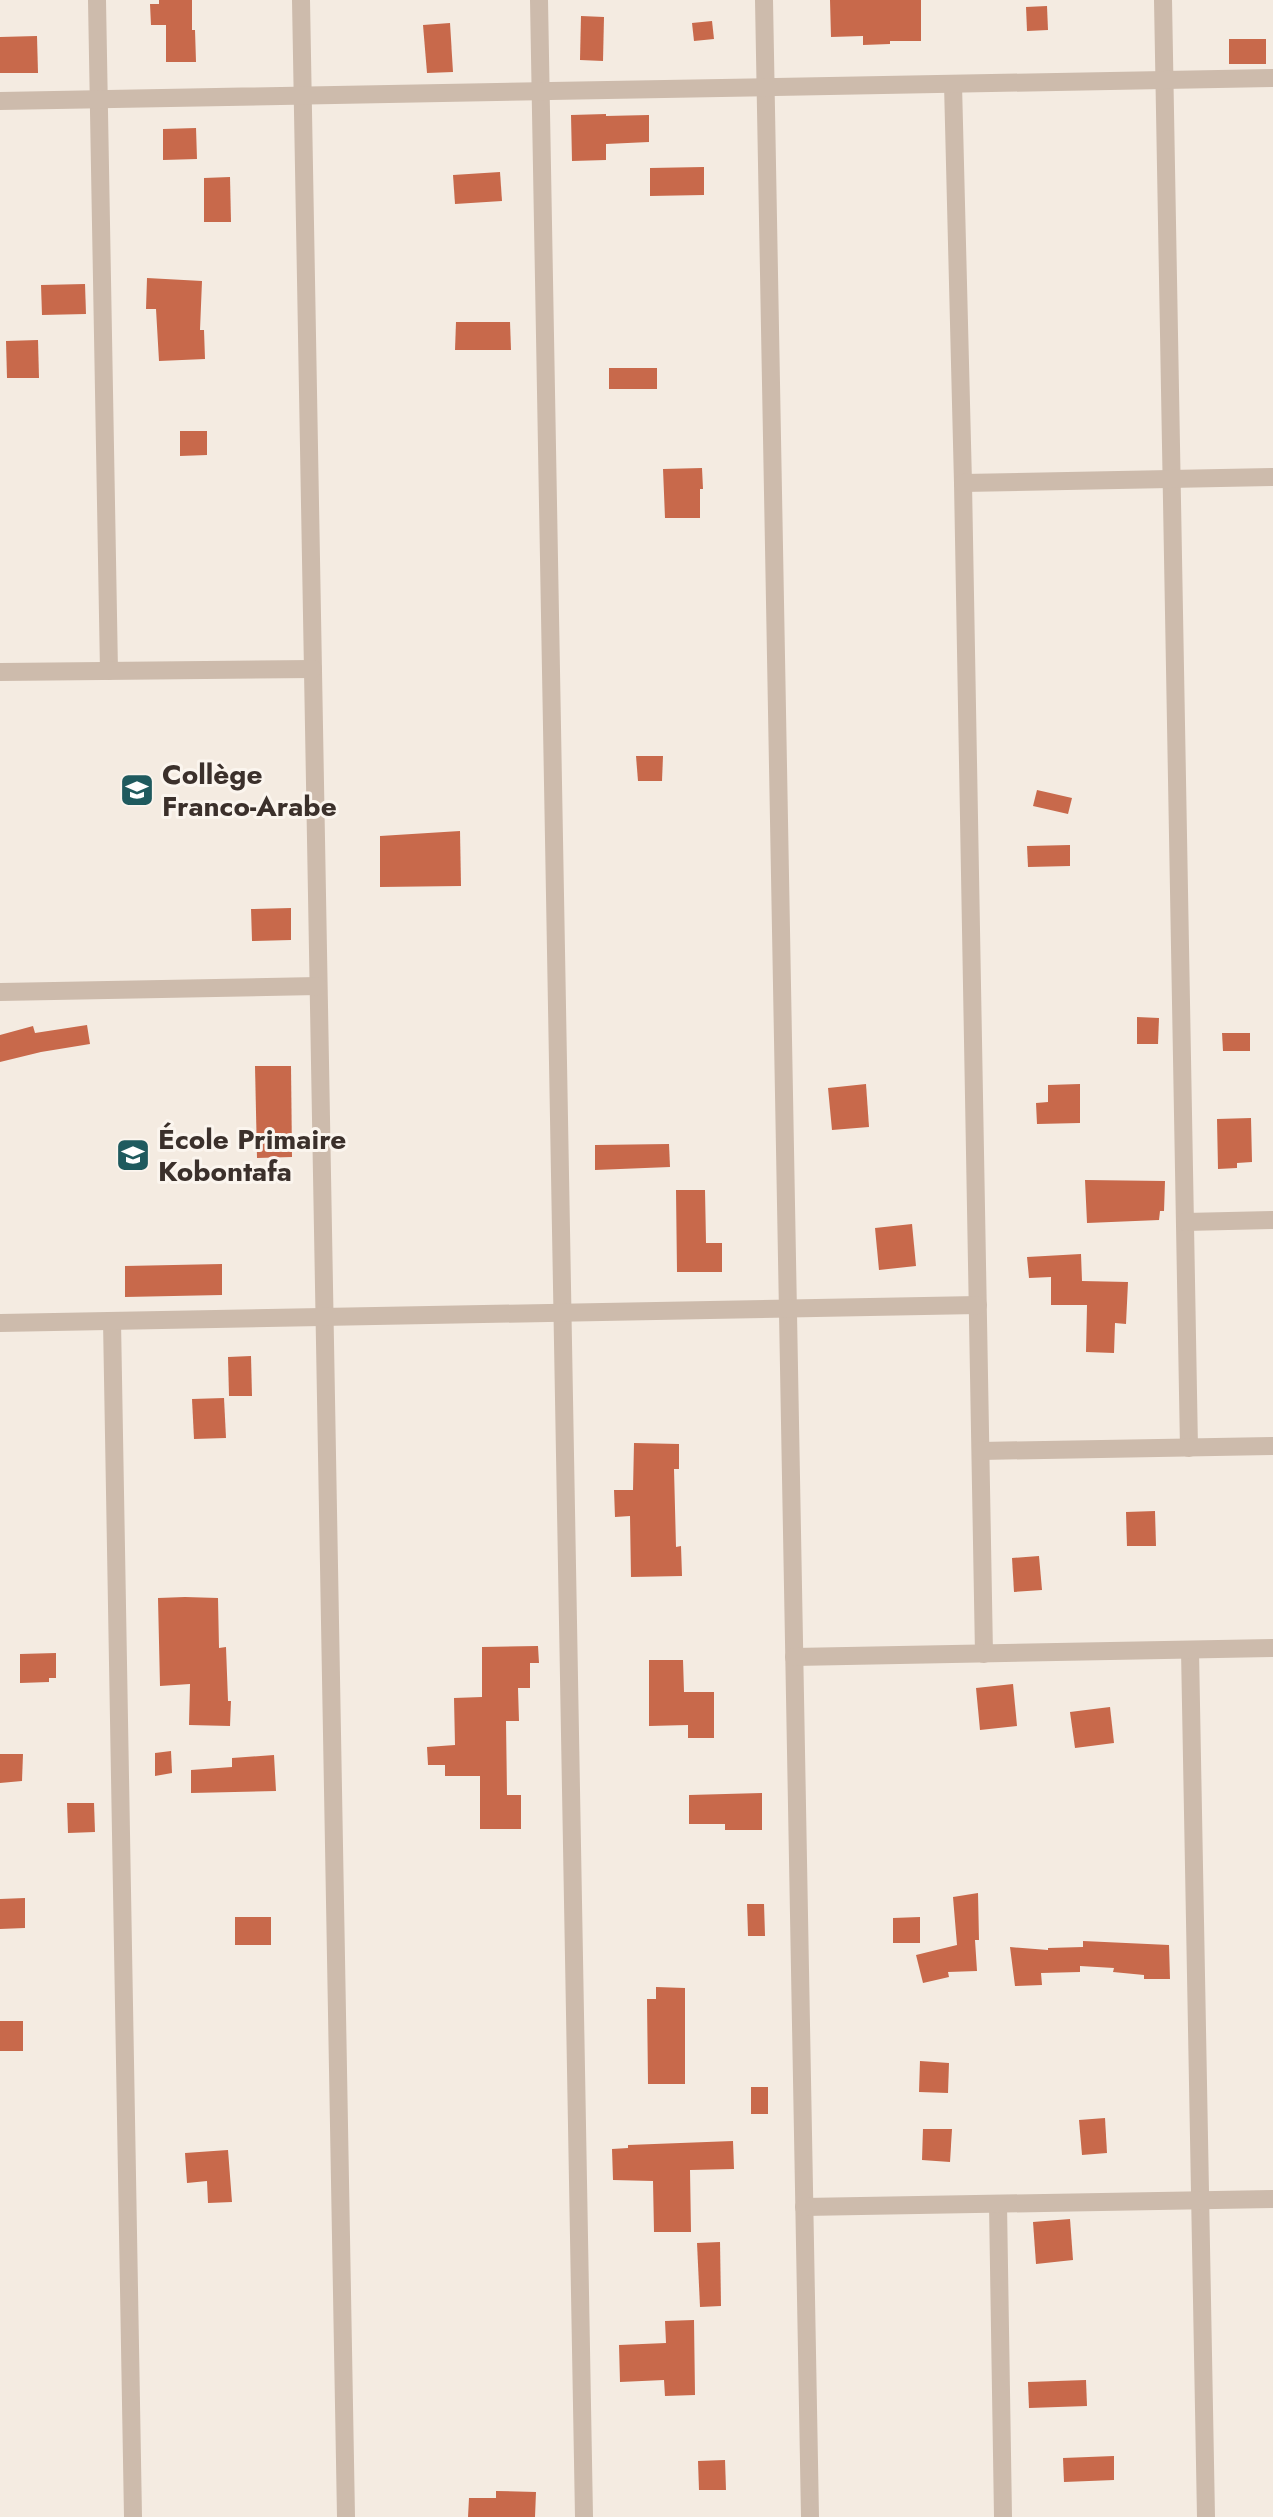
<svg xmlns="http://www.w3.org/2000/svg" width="1273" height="2517" viewBox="0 0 1273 2517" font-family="Jost,sans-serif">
<rect width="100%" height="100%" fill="#f4ebe1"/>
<g fill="#c8694b">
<polygon points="159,0 192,0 192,30 195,30 196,62 166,62 166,25 151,25 150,4 159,4"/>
<polygon points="830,0 921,0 921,41 890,41 890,44 863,45 863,36 831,37"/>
<polygon points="1047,6 1048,30 1027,31 1026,7"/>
<polygon points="581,16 604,17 603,61 580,60"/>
<polygon points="712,21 714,39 694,41 692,23"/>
<polygon points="450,23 453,72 427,73 423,25"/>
<polygon points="37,36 38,73 0,73 0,37"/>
<rect x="1229" y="39" width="37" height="25"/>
<polygon points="606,114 606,116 649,115 649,142 606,144 606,160 572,161 571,115"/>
<polygon points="196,128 197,159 163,160 163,129"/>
<polygon points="704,167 704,195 650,196 650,168"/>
<polygon points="500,172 502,201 455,204 453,175"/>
<polygon points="230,177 231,222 204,222 204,178"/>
<polygon points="147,278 202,281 200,330 204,330 205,359 159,361 156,309 146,309"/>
<polygon points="85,284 86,314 42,315 41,285"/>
<polygon points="456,322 510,322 511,350 455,350"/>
<polygon points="38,340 39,378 7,378 6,341"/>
<rect x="609" y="368" width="48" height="21"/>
<polygon points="180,431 207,431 207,455 180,456"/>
<polygon points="702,468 703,489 700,489 700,518 665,518 663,469"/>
<polygon points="636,756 663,756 662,781 638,781"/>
<polygon points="1037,790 1072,798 1068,814 1033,806"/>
<polygon points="460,831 461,886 380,887 380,836"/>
<polygon points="1070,845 1070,866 1028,867 1027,846"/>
<polygon points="291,908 291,940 252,941 251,909"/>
<polygon points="1137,1017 1159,1018 1158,1044 1137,1044"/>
<polygon points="87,1025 90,1044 41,1052 0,1062 0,1035 33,1026 35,1033"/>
<polygon points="1222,1033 1250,1033 1250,1051 1223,1051"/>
<polygon points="255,1066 291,1066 292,1157 257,1158"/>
<polygon points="866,1084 869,1127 832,1130 828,1088"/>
<polygon points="1080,1084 1080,1123 1037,1124 1036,1103 1048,1102 1048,1085"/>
<polygon points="1251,1118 1252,1162 1237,1163 1237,1168 1218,1169 1217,1119"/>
<polygon points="669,1144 670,1167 595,1170 595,1145"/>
<polygon points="1085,1180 1165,1181 1164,1211 1160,1211 1159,1220 1087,1223"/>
<polygon points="676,1190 705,1190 706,1243 722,1243 722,1272 677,1272"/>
<polygon points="912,1224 916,1266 879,1270 875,1228"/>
<polygon points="1081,1254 1082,1281 1128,1282 1126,1324 1115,1323 1114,1353 1086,1352 1087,1305 1051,1305 1051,1277 1029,1278 1027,1257"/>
<polygon points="222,1264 222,1295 125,1297 125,1266"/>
<polygon points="251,1356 252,1396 229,1396 228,1357"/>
<polygon points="224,1398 226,1438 194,1439 192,1399"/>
<polygon points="634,1443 679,1444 679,1469 674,1469 676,1547 681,1546 682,1576 631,1577 630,1516 615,1517 614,1490 633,1490"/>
<polygon points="1155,1511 1156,1546 1127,1546 1126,1512"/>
<polygon points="1039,1556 1042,1590 1014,1592 1012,1558"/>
<polygon points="185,1597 218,1598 219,1648 226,1647 228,1701 231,1701 230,1726 189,1725 190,1684 160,1686 158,1598"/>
<polygon points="538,1646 539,1663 530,1663 530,1688 518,1688 519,1721 506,1721 507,1795 521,1795 521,1829 480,1829 480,1776 445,1776 445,1765 428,1765 427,1747 455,1745 454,1698 482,1697 482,1647"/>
<polygon points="56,1653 56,1678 49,1678 49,1682 20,1683 20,1654"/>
<polygon points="649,1660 683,1660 684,1692 714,1692 714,1738 688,1738 688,1725 649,1726"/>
<polygon points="1013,1684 1017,1726 980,1730 976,1688"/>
<polygon points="1110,1707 1114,1743 1075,1748 1070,1712"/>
<polygon points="171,1751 172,1773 155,1776 155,1753"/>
<polygon points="0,1754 23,1754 22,1781 0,1783"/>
<polygon points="274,1755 276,1791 191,1793 191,1770 232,1767 232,1758"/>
<polygon points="762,1793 762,1830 725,1830 725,1824 689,1824 689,1795"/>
<polygon points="67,1803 94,1803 95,1832 68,1833"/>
<polygon points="978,1893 979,1940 975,1940 977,1971 948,1972 949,1977 923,1983 916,1955 957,1945 953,1897"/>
<polygon points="25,1898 25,1928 0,1929 0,1899"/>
<polygon points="747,1904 764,1904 765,1936 748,1936"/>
<rect x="235" y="1917" width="36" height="28"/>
<polygon points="920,1917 920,1943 893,1943 893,1918"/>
<polygon points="1083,1941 1169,1945 1170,1979 1144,1979 1144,1975 1113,1972 1114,1968 1080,1966 1080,1972 1041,1973 1042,1985 1015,1986 1010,1947 1048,1950 1048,1948 1083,1947"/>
<polygon points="656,1987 685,1988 685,2084 648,2084 647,1999 656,1999"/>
<rect x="0" y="2021" width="23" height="30"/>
<polygon points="920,2061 949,2063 948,2093 919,2092"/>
<rect x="751" y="2087" width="17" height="27"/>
<polygon points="1105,2118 1107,2153 1082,2155 1079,2120"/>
<polygon points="923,2129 952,2129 950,2162 922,2160"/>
<polygon points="733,2141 734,2169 690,2170 691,2232 654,2232 653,2181 613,2180 612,2149 628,2148 628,2145"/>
<polygon points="228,2150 232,2202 208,2203 207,2181 187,2183 185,2153"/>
<polygon points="1070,2219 1073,2260 1036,2264 1033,2222"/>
<polygon points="720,2242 721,2306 700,2307 697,2243"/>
<polygon points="694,2320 695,2395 665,2396 664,2380 620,2382 619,2345 666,2343 665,2321"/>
<polygon points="1086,2380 1087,2406 1029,2408 1028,2382"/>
<polygon points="1114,2456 1114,2480 1064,2482 1063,2458"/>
<polygon points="725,2460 726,2490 699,2490 698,2461"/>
<polygon points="496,2491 536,2492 535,2517 468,2517 469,2498 496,2498"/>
</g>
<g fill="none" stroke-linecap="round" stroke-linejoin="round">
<g stroke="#cdbbac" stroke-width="18">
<polyline points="97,0 109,671"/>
<polyline points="301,0 346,2517"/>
<polyline points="539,0 584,2517"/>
<polyline points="764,0 810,2517"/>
<polyline points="1163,0 1189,1448"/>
<polyline points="953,84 963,483 984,1654"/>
<polyline points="0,101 1273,78"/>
<polyline points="963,483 1273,477"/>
<polyline points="0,672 313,669"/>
<polyline points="0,992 318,986"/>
<polyline points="1185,1222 1273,1220"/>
<polyline points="112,1321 133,2517"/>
<polyline points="0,1323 978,1305"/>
<polyline points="981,1451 1273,1446"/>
<polyline points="1190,1650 1206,2517"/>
<polyline points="794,1657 1273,1648"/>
<polyline points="998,2204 1003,2517"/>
<polyline points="804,2207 1273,2199"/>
</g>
</g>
<defs>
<g id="school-square" transform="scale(1.75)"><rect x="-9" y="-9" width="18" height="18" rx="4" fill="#1f5a5e" stroke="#fbf5ee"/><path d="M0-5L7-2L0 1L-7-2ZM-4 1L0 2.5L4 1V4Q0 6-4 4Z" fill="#fff"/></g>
</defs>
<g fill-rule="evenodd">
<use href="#school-square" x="137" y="790"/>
<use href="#school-square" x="133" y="1155"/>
</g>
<g text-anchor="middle" stroke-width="6" stroke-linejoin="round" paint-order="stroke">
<g font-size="28" font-weight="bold" fill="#3b302b" stroke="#fbf5ee" text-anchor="start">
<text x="162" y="784">Collège<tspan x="162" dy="32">Franco-Arabe</tspan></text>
<text x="158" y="1149">École Primaire<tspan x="158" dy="32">Kobontafa</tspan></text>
</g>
</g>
</svg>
